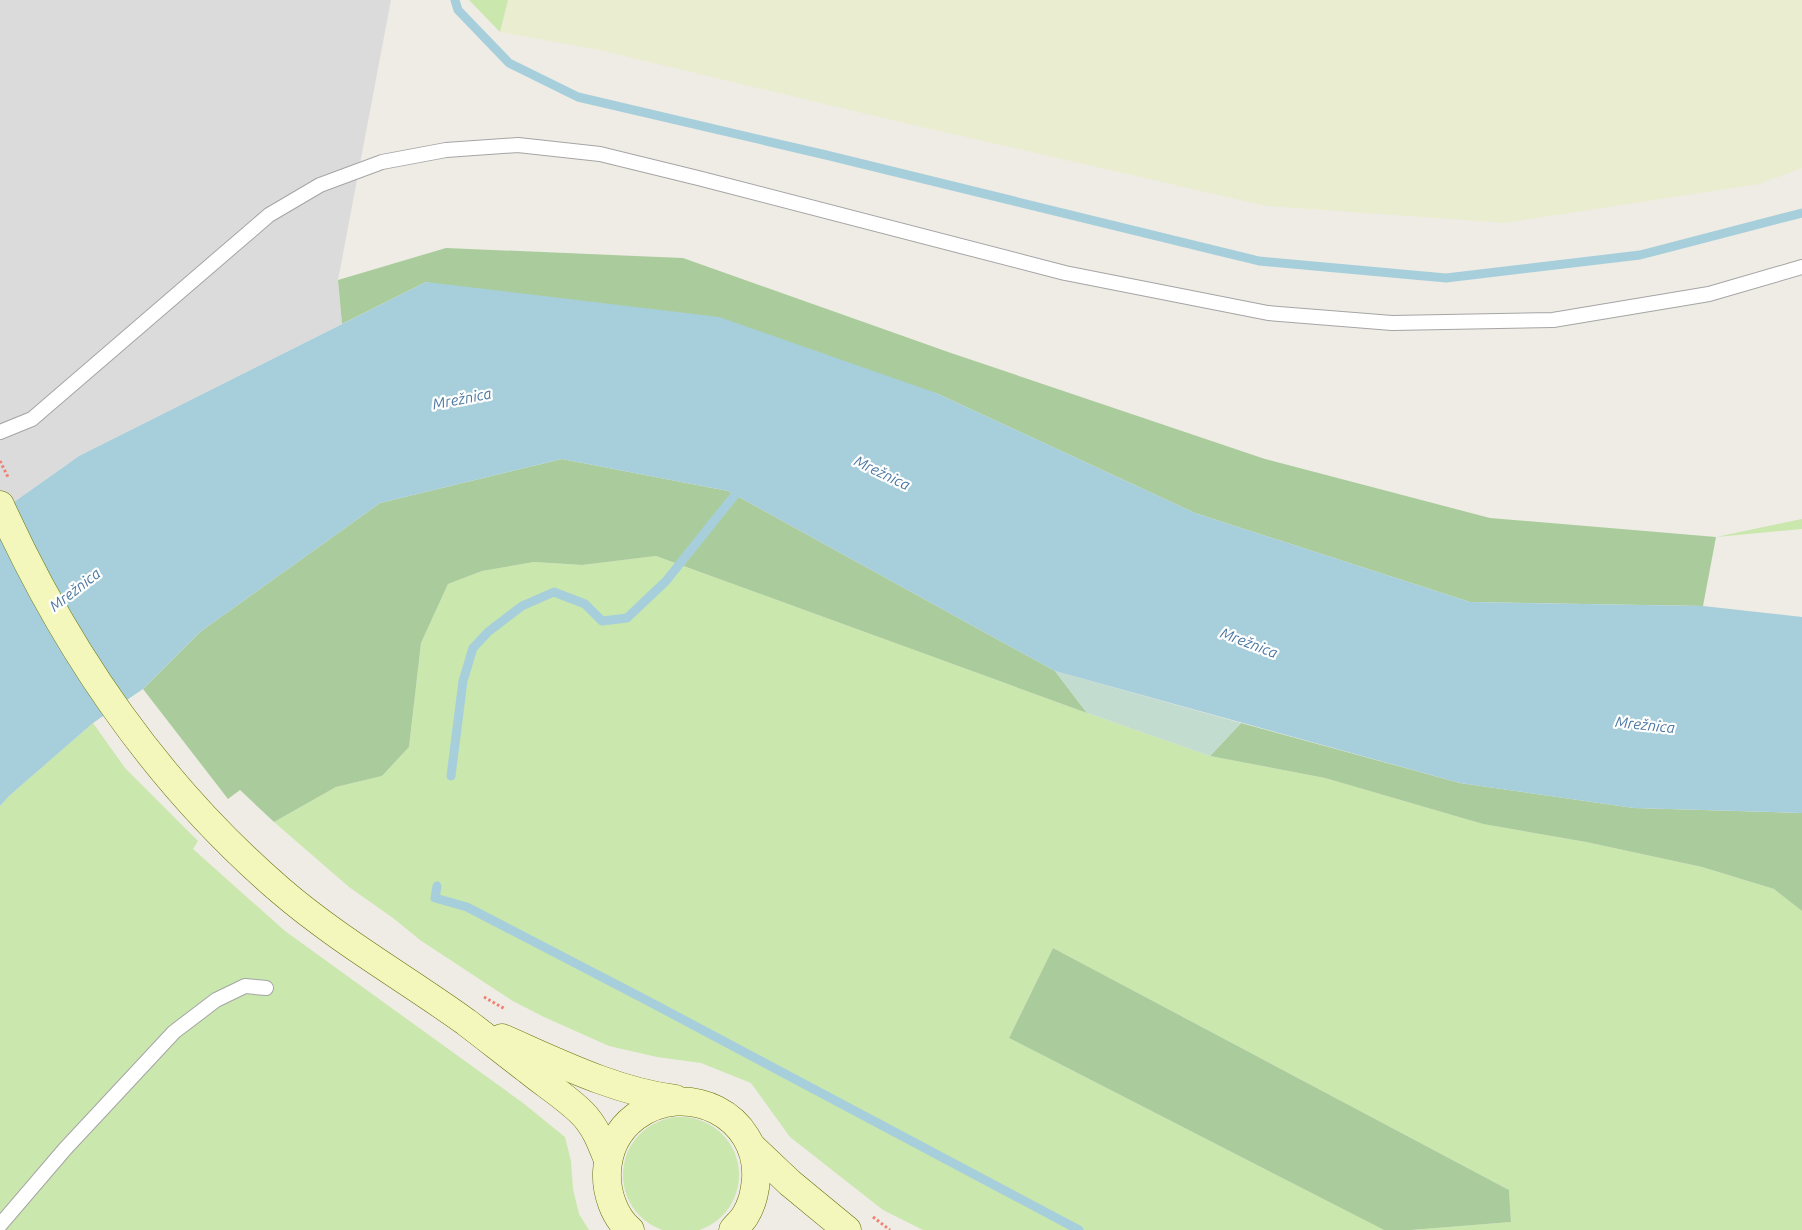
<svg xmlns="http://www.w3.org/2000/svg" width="1802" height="1230" viewBox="0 0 1802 1230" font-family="Ubuntu,sans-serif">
<rect width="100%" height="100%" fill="#efece5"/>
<polygon fill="#dcdbdb" points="0,0 391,0 338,280 342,324 79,456 0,512"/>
<polygon fill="#ebedd1" points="508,0 1802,0 1802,168 1759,184 1505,223 1266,206 900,122 599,50 500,32"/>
<g fill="#cae7ad">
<polygon points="469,0 508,0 500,32"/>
<polygon points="1802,519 1802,529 1716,537"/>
<polygon points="656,556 1087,713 1210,756 1325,778 1483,824 1586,842 1702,867 1774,889 1802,911 1802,1230 1411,1230 1511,1222 1509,1190 1053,948 1009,1038 1384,1230 923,1230 883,1210 790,1137 751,1083 701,1063 657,1057 609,1046 544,1017 511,1000 420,940 393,918 349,887 274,822 336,787 382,776 409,747 421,643 448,584 482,571 534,562 582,565"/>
<polygon points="93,723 125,768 198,841 193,849 285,931 523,1103 565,1137 571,1161 573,1189 579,1214 589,1230 0,1230 0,806 9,796"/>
<circle cx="681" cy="1175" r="58"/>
</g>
<g fill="#aacc9c">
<polygon points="446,248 683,258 951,353 1265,459 1490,518 1716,537 1703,606 1470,602 1195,513 936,393 426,282 342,324 338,280"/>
<polygon points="562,459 728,491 1055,671 1087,713 656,556 582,565 534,562 482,571 448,584 421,643 409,747 382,776 336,787 274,822 240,790 228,799 143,689 200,632 380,503"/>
<polygon points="1241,723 1460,783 1634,808 1802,813 1802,911 1774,889 1702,867 1586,842 1483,824 1325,778 1210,756"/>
<polygon points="1053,948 1509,1190 1511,1222 1411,1230 1384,1230 1009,1038"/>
</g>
<polygon fill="#c3dcd0" points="1055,671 1241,723 1210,756 1087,713"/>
<polygon fill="#a7cfdb" points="426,282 719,317 936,393 1195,513 1470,602 1703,606 1802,617 1802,813 1634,808 1460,783 1055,671 728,491 562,459 380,503 200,632 143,689 93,723 9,796 0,806 0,512 79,456"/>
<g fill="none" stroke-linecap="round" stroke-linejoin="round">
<g stroke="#a7cfdb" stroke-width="9">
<polyline points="455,0 458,10 509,63 578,97 826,155 1259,261 1446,278 1640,255 1802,213"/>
<polyline points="451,776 463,681 473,648 488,632 522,606 554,592 585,604 602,621 627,618 666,581 742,486"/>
<polyline points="437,886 435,898 467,907 648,1001 1079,1230"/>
</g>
<g stroke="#a5a5a5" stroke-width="16">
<g id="service">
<polyline points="0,432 32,419 269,215 320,185 382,162 446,150 518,145 600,154 698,178 1065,273 1268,313 1392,323 1553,320 1709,294 1802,267"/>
<polyline points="0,1225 65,1149 174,1032 216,1000 245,986 266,988"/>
</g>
</g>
<g stroke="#66710a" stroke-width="29">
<g id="secondary">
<path d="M 0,505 C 67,653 157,784 280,890 C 338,940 405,978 466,1022 C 487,1038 507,1054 528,1070 C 545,1084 566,1097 582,1113 C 595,1126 601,1142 608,1160"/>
<path d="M 502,1038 C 557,1062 614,1091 675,1099"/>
<polyline points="751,1146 790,1183 847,1230"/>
<path d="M 630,1230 C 614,1217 606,1192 607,1172 C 608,1150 618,1130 635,1117 C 686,1079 760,1115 756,1179 C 755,1192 752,1205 745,1216 C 742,1221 737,1225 733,1230"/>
</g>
</g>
<g stroke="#f37e71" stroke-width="3" stroke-dasharray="2.5 2.5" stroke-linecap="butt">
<polyline points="0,461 8,477"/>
<polyline points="484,997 505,1009"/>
<polyline points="873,1217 890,1230"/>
</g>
<use href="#service" stroke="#fff" stroke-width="14"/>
<use href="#secondary" stroke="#f4f7bb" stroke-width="28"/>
</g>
<g text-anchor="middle" stroke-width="4.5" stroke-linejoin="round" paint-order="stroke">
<g font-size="15" font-style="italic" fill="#4c78a2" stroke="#fff">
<text transform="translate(462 399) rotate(-11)" y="5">Mrežnica</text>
<text transform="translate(882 473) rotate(26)" y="5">Mrežnica</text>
<text transform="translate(75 590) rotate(-38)" y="5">Mrežnica</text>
<text transform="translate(1249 643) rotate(21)" y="5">Mrežnica</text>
<text transform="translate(1645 725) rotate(6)" y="5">Mrežnica</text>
</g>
</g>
</svg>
